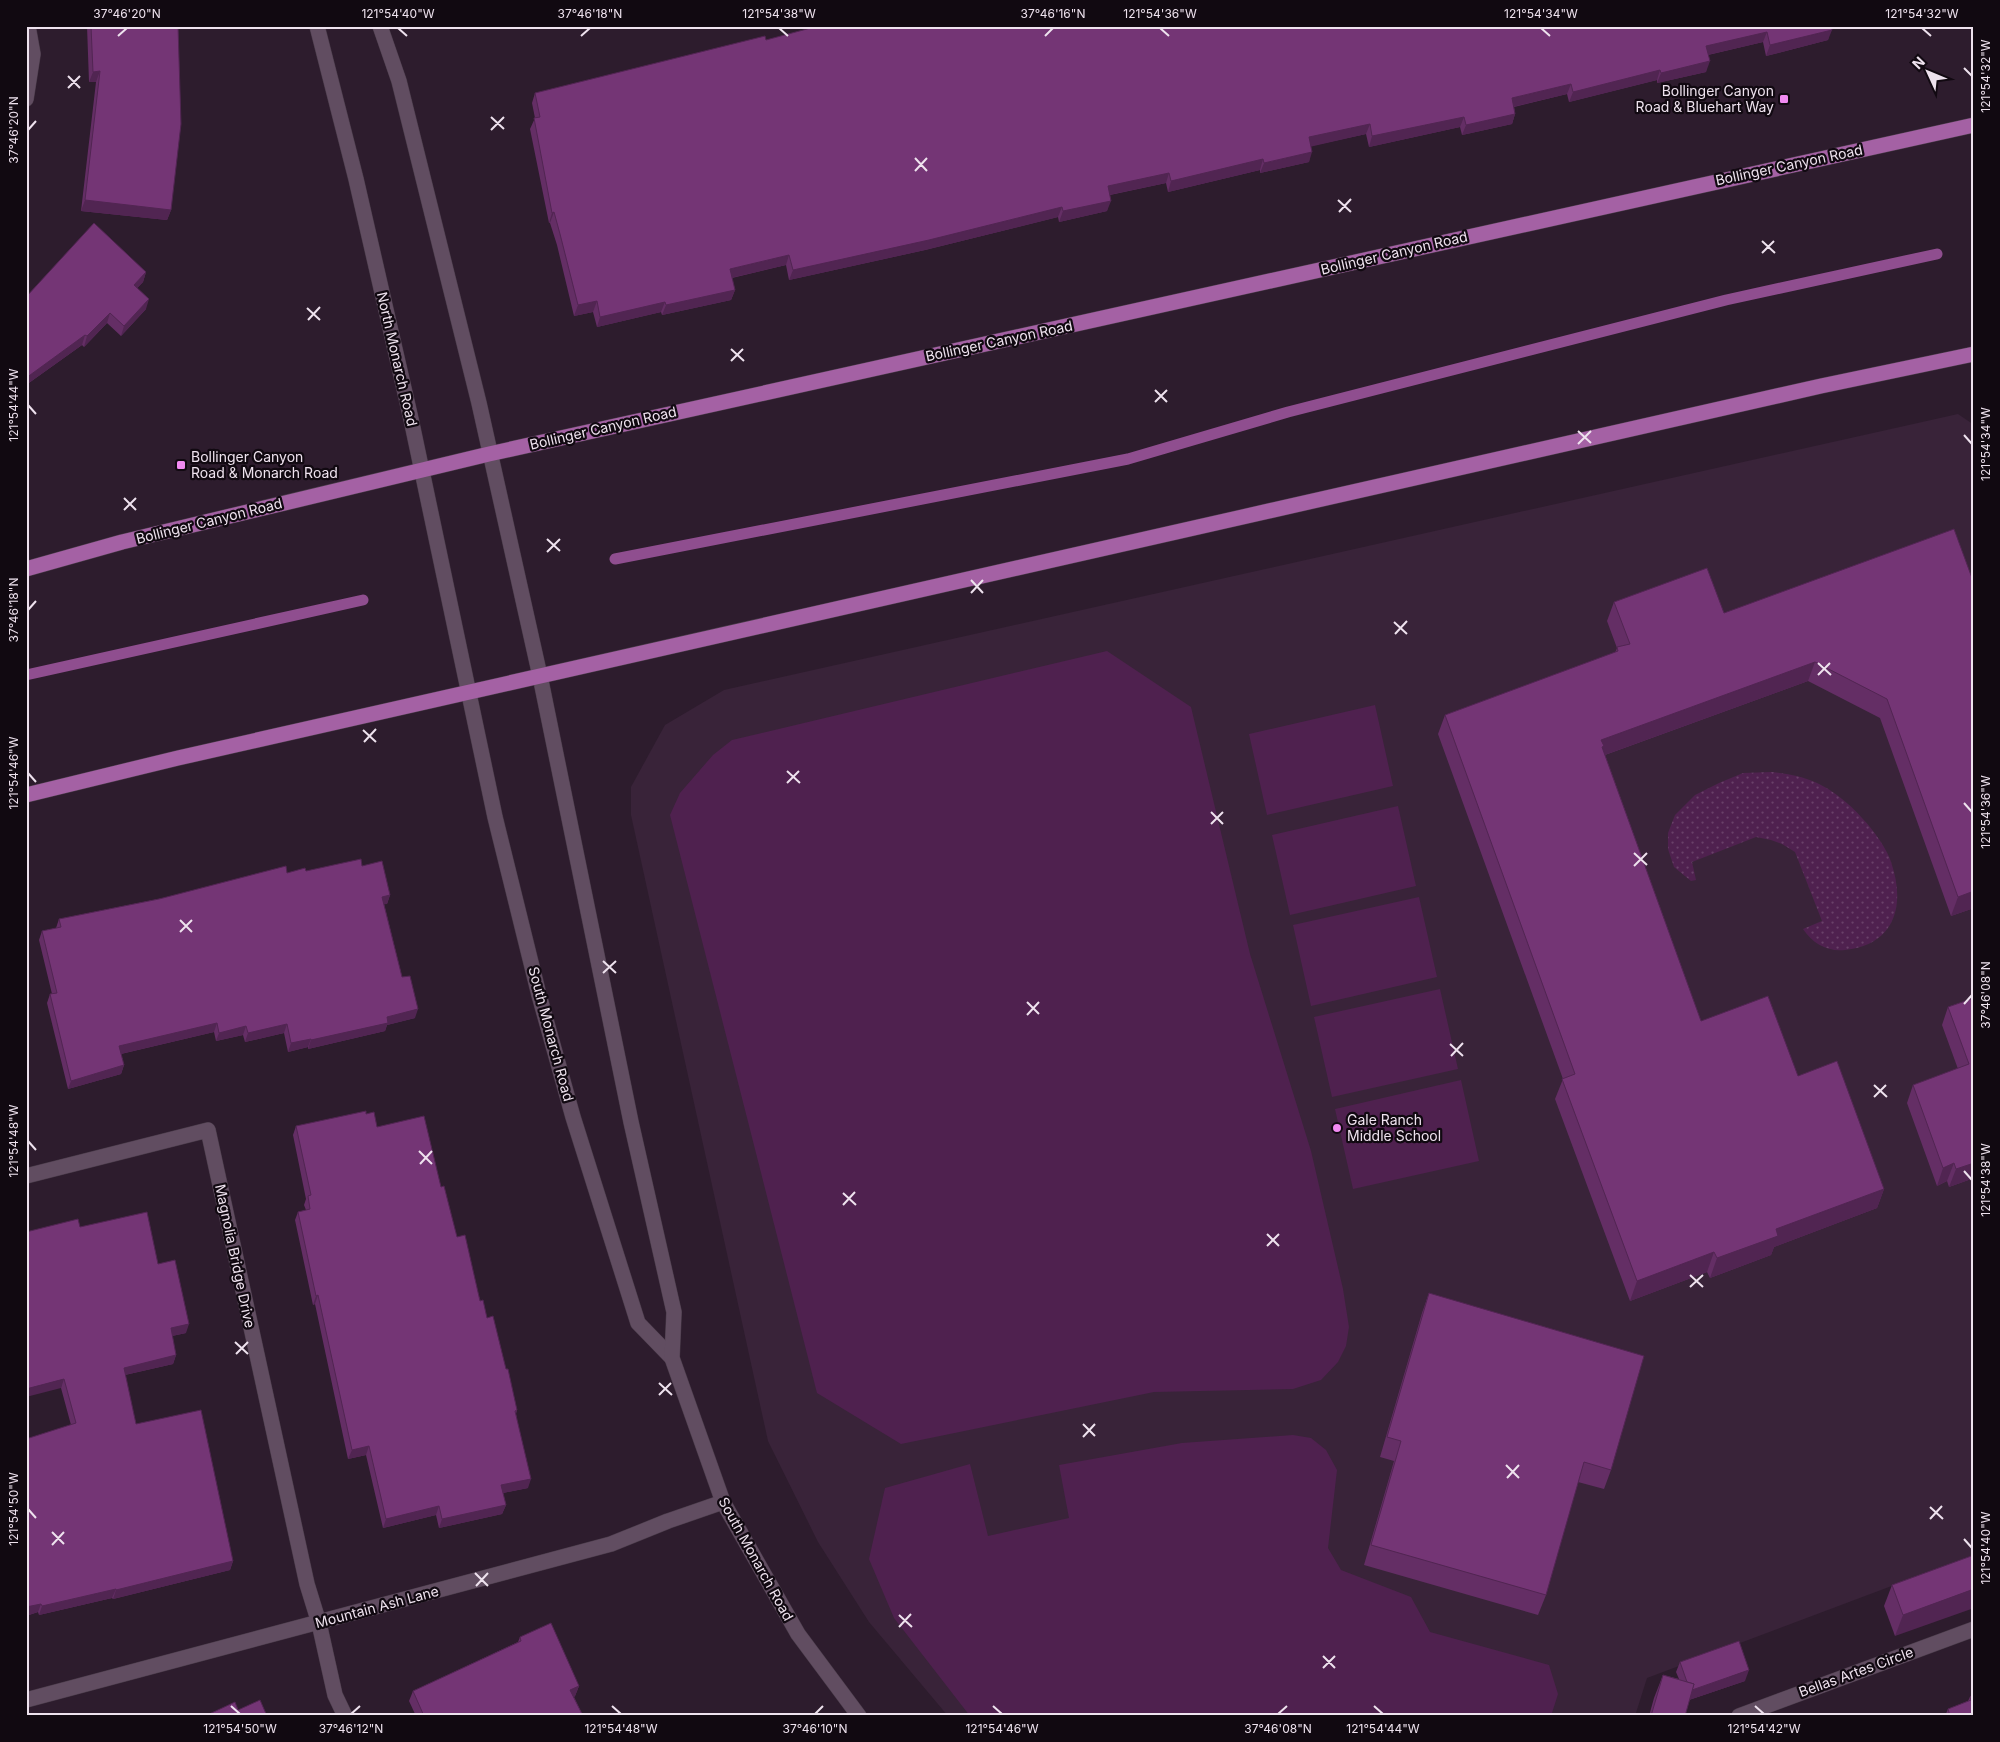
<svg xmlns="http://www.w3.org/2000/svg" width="2000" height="1742" viewBox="0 0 2000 1742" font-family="Inter,sans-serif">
<defs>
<pattern id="grass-dots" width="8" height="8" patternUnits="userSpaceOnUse" patternTransform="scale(1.25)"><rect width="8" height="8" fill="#4f214f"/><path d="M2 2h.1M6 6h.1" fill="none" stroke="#694169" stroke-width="1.8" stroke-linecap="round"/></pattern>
</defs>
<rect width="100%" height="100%" fill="#2d1c2d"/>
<polygon fill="#392339" points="1958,414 1974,425 1974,1555 1647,1678 1635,1716 948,1716 869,1622 818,1542 768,1441 631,815 631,787 665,725 724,690"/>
<path fill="url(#grass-dots)" d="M 1772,772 C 1803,775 1825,783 1848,804 C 1863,817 1885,843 1891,862 C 1906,905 1895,945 1845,950 C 1828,952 1813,944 1803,929 L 1822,921 L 1795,852 L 1782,844 L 1771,840 L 1756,837 L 1692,862 L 1696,880 L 1691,881 L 1674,867 L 1668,849 L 1668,833 L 1675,815 L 1695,795 L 1719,783 L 1743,773 Z"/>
<g fill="#4f214f">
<polygon points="1107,651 1191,707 1250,954 1311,1151 1343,1289 1349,1327 1346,1346 1338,1362 1321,1380 1293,1389 1154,1392 901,1444 817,1393 670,815 680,793 713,755 732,740"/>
<polygon points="1375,705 1393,786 1267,815 1249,734"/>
<polygon points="1398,806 1416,886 1290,915 1272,835"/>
<polygon points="1419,897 1437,977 1311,1006 1293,925"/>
<polygon points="1440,989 1458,1069 1332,1097 1314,1017"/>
<polygon points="1461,1080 1479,1161 1353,1189 1335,1109"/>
<polygon points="1293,1435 1311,1438 1326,1450 1337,1470 1328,1548 1341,1570 1411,1597 1430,1632 1549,1665 1558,1694 1551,1716 970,1716 894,1618 869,1559 885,1488 970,1464 988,1536 1069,1518 1059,1465 1182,1443"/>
</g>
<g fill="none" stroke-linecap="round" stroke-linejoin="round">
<g stroke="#8f4e8f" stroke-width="11">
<polyline points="615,559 1128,459 1288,412 1726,300 1937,254"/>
<polyline points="26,675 363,600"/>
</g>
<g stroke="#493b49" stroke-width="16">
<g id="minor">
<polyline points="317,26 356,179 411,419 495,817 539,995 573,1117 638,1323 672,1358"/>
<polyline points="380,26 399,81 479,403 540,676 631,1122 674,1312 672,1358 723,1502 798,1634 859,1716"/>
<polyline points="26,99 33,54 28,26"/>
<polyline points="26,1176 208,1130 307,1584 319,1623 335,1695 345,1716"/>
<polyline points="26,1700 611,1544 668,1521 723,1502"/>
<polyline points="1739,1716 1974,1629"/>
</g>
</g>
<g stroke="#493b49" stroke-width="16">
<g id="major">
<polyline points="26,569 122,542 489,454 1974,125"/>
<polyline points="26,795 178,758 1821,386 1974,354"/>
</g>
</g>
<use href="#minor" stroke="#614d61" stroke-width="15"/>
<use href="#major" stroke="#a461a4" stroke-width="15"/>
</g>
<g fill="#642e65">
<polygon points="87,26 178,26 171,210 167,220 81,211 96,82 89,82"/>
<polygon points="816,26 1831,26 1828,40 1766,56 1763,42 1708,55 1706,72 1657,83 1657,80 1569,102 1567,94 1514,107 1515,114 1512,124 1462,135 1460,127 1369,147 1366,134 1311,146 1309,162 1260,173 1260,170 1168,192 1166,183 1110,195 1107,211 1059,222 1058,217 925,250 789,280 786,265 732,278 735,290 731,300 662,315 661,312 597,327 593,312 574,316 557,245 550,223 549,223 530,129 535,118 532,103 535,93 766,40 815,28"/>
<polygon points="146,272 143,282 137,288 146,309 121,336 107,323 84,347 82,345 26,385 26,297"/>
<polygon points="1974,577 1974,908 1951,916 1880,718 1808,681 1605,755 1701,1021 1798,1076 1884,1189 1877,1208 1774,1247 1771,1255 1710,1278 1707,1272 1630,1301 1555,1099 1563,1079 1438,734 1445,715 1615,653 1617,648 1607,621 1614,602 1724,613"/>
<polygon points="362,866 390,895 387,904 384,904 402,977 415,1018 387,1025 385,1031 308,1049 308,1047 288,1052 284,1033 245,1042 243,1035 216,1041 214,1032 121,1054 124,1065 121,1074 68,1089 47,1003 50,994 52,994 39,940 42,931 56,928 59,919 287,873"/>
<polygon points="1974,998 1974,1178 1949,1187 1947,1181 1937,1186 1907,1103 1913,1085 1958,1069 1942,1025 1948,1007"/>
<polygon points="366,1114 377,1127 441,1187 457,1237 487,1318 517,1410 516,1414 528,1488 503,1493 506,1505 502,1514 439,1528 436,1515 383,1528 366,1455 348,1459 315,1304 313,1305 295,1220 298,1212 306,1210 304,1205 306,1199 293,1135 296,1126"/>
<polygon points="80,1227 158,1264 186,1333 172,1336 176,1355 173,1364 125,1375 136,1424 233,1561 230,1570 113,1599 112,1598 39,1615 38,1612 26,1616 26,1439 71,1425 61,1388"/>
<polygon points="1429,1293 1611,1470 1604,1489 1578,1482 1546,1595 1538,1615 1364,1565 1394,1461 1380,1457 1422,1313"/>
<polygon points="1974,1555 1895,1636 1884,1606 1892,1585"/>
<polygon points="520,1637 579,1686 575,1696 574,1697 583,1716 416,1716 409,1701 413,1691 518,1642"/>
<polygon points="1680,1662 1745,1681 1689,1700 1685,1716 1649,1716 1654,1698 1663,1675 1679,1679 1676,1672"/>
<polygon points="1974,1695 1974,1716 1945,1716 1948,1709 1968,1701 1970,1697"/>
</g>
<g fill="#512552">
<polygon points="1832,30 1828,40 1766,56 1770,45"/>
<polygon points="1767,32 1763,42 1703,56 1706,46"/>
<polygon points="1710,61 1706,72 1657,83 1661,73"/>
<polygon points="1660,70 1657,80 1569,102 1573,92"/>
<polygon points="100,71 96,82 89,82 93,72"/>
<polygon points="1571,84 1567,94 1508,108 1512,98"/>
<polygon points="1515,114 1512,124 1462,135 1466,125"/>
<polygon points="1464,117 1460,127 1369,147 1372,136"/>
<polygon points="1370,124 1366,134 1305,148 1309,137"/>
<polygon points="1312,152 1309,162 1260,173 1264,163"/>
<polygon points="1263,159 1260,170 1168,192 1171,181"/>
<polygon points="1169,173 1166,183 1104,196 1108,186"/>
<polygon points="85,200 171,210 167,220 81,211"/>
<polygon points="1111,201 1107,211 1059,222 1063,211"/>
<polygon points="1062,207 1058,217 925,250 789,280 793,270"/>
<polygon points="554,212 550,223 549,223 552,213"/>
<polygon points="789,255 786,265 726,279 730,269"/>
<polygon points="146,272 143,282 131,295 134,285"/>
<polygon points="735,290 731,300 662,315 666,305"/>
<polygon points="149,299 146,309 121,336 124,326"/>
<polygon points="597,301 593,312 574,316 578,305"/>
<polygon points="665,302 661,312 597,327 600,317"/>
<polygon points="110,313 107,323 84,347 87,336"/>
<polygon points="85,335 82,345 26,385 26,378"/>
<polygon points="1815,662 1808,681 1599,757 1601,740"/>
<polygon points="1974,891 1974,908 1951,916 1958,897"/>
<polygon points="390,895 387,904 379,905 382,897"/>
<polygon points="418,1009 415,1018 387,1025 385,1031 308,1049 311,1040 387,1017"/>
<polygon points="217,1023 214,1032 116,1055 119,1046"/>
<polygon points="287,1024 284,1033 245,1042 248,1033"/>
<polygon points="246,1026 243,1035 216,1041 219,1033"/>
<polygon points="311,1039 308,1047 288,1052 291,1043"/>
<polygon points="124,1065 121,1074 68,1089 71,1081"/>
<polygon points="1954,1163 1947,1181 1937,1186 1943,1168"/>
<polygon points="1974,1163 1974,1178 1949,1187 1956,1169"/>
<polygon points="1884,1189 1877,1208 1774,1247 1771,1255 1710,1278 1717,1258 1776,1229"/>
<polygon points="1714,1252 1707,1272 1630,1301 1637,1281"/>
<polygon points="318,1295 315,1304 313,1305 316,1296"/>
<polygon points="189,1324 186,1333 167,1337 171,1328"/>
<polygon points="176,1355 173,1364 120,1376 124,1368"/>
<polygon points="64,1379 61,1388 26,1397 26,1389"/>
<polygon points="369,1446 366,1455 348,1459 352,1450"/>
<polygon points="531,1479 528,1488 498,1494 501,1485"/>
<polygon points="506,1505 502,1514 439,1528 442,1519"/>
<polygon points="439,1506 436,1515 383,1528 386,1519"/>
<polygon points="233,1561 230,1570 113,1599 116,1590"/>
<polygon points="116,1589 112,1598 39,1615 42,1606"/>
<polygon points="1974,1589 1974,1608 1895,1636 1903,1615"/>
<polygon points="41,1604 38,1612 26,1616 26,1607"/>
<polygon points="1749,1670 1745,1681 1686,1701 1690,1691"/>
<polygon points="579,1686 575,1696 567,1700 570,1690"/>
</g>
<g fill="#743575" stroke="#512552">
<polygon points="91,26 178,26 181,124 171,210 85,200 100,71 93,72"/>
<polygon points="818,26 1831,26 1832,30 1770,45 1767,32 1706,46 1710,61 1661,73 1660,70 1573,92 1571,84 1512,98 1515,114 1466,125 1464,117 1372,136 1370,124 1309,137 1312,152 1264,163 1263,159 1171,181 1169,173 1108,186 1111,201 1063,211 1062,207 929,240 793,270 789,255 730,269 735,290 666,305 665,302 600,317 597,301 578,305 560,234 554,212 552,213 534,118 540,117 535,93 765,36 766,40"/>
<polygon points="94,223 146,272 134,285 149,299 124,326 110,313 87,336 85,335 26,378 26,297"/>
<polygon points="1954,529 1972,578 1974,577 1974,891 1958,897 1887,699 1815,662 1601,740 1604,746 1602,747 1701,1021 1768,996 1798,1076 1837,1061 1884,1189 1776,1229 1778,1236 1717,1258 1714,1252 1637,1281 1562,1079 1575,1074 1445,715 1618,651 1617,647 1630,644 1614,602 1707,568 1724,613"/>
<polygon points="361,859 362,866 382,861 390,895 382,897 402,977 410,976 418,1009 387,1017 388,1023 311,1040 311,1039 291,1043 287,1024 248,1033 246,1026 219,1033 217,1023 119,1046 124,1065 71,1081 50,994 57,993 42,931 61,927 59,919 159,899 286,866 287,873 305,868 306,871"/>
<polygon points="1974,998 1974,1163 1956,1169 1954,1163 1943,1168 1913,1085 1969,1064 1948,1007"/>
<polygon points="366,1111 366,1114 374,1112 377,1127 424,1116 441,1187 444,1186 457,1237 465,1235 480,1301 483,1300 487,1318 493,1316 506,1369 508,1369 517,1410 515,1411 531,1479 501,1485 506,1505 442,1519 439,1506 386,1519 369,1446 352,1450 318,1295 316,1296 298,1212 310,1209 308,1196 311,1195 296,1126"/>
<polygon points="147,1212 158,1264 175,1260 189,1324 171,1328 176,1355 124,1368 136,1424 201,1410 233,1561 116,1590 116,1589 42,1606 41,1604 26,1607 26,1439 76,1423 64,1379 26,1389 26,1232 78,1219 80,1227"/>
<polygon points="1429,1293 1644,1356 1611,1470 1584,1462 1546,1595 1371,1545 1401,1441 1387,1437"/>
<polygon points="1974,1555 1974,1589 1903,1615 1892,1585"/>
<polygon points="551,1623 579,1686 570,1690 583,1716 424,1716 413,1691 521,1641 520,1637"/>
<polygon points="1739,1641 1749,1670 1692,1690 1694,1684 1687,1682 1680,1662"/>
<polygon points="1663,1675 1694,1684 1685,1716 1651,1716"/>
<polygon points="1974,1695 1974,1716 1950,1716 1948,1709 1971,1700 1970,1697"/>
<polygon points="260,1700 267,1716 205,1716 235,1702 238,1710"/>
<polygon points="1770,1713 1771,1716 1763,1716"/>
</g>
<path fill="none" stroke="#eee2ee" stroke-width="2" d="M 398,28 L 407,36M 779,28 L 788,36M 1160,28 L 1169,36M 1541,28 L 1550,36M 1922,28 L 1931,36M 118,36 L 127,28M 581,36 L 590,28M 1045,36 L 1053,28M 1964,68 L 1972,76M 68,76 L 80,88M 68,88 L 80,76M 491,117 L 504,129M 28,130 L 36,121M 491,130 L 504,117M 915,158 L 927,171M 915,171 L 927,158M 1338,200 L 1351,212M 1339,212 L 1351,199M 1762,241 L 1775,253M 1762,253 L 1774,241M 307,308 L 320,320M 308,320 L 320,307M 731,349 L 744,361M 731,361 L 743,349M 1155,390 L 1167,402M 1155,402 L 1167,390M 28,405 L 36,414M 1578,431 L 1591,443M 1964,435 L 1972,444M 1578,444 L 1591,431M 124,498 L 136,510M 124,510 L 136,498M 547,539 L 560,551M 547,552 L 560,539M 971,580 L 983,593M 971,593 L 983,580M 28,610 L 36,601M 1394,622 L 1407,634M 1395,634 L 1407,621M 1818,663 L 1831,675M 1818,675 L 1830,663M 363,730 L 376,742M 364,742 L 376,729M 787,771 L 800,783M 28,773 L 36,782M 787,783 L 799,771M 1964,803 L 1972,812M 1211,812 L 1223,824M 1211,824 L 1223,812M 1634,853 L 1647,865M 1634,866 L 1647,853M 180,920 L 192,932M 180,932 L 192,920M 603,961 L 616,973M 603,973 L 616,961M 1027,1002 L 1039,1014M 1964,1004 L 1972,995M 1027,1015 L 1039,1002M 1450,1044 L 1463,1056M 1451,1056 L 1463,1043M 1874,1085 L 1887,1097M 1874,1097 L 1886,1085M 28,1141 L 36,1150M 419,1151 L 432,1164M 420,1164 L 432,1151M 1964,1171 L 1972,1180M 843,1193 L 856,1205M 843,1205 L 855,1192M 1267,1234 L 1279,1246M 1267,1246 L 1279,1234M 1690,1275 L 1703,1287M 1690,1287 L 1703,1275M 235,1342 L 248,1354M 236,1354 L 248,1342M 659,1383 L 672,1395M 659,1395 L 671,1383M 1083,1424 L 1095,1436M 1083,1437 L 1095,1424M 1506,1465 L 1519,1478M 1507,1478 L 1519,1465M 1930,1507 L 1943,1519M 28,1509 L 36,1518M 1930,1519 L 1942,1506M 52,1532 L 64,1544M 1964,1539 L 1972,1548M 52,1545 L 64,1532M 475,1573 L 488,1586M 476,1586 L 488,1573M 899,1615 L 912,1627M 899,1627 L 911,1614M 1323,1656 L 1335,1668M 1323,1668 L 1335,1656M 231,1706 L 240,1714M 612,1706 L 621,1714M 993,1706 L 1002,1714M 1374,1706 L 1383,1714M 1755,1706 L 1764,1714M 351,1714 L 360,1706M 815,1714 L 823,1706M 1278,1714 L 1287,1706"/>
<g fill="#f28af2" stroke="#110911" stroke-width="2">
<rect x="1779" y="94" width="10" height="10" rx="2.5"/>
<rect x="176" y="460" width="10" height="10" rx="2.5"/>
<circle cx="1337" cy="1128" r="5"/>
</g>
<g text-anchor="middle" stroke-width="4.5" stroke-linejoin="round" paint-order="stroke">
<g font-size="14" fill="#eee2ee" stroke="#110911" text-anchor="start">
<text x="1774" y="96" text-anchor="end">Bollinger Canyon<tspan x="1774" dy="16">Road &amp; Bluehart Way</tspan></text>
<text x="191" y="462">Bollinger Canyon<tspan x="191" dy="16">Road &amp; Monarch Road</tspan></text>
<text x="1347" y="1125">Gale Ranch<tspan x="1347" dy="16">Middle School</tspan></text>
</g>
<g font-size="14" fill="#eee2ee" stroke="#110911">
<text transform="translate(1789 165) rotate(-12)" y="5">Bollinger Canyon Road</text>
<text transform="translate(1394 253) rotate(-13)" y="5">Bollinger Canyon Road</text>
<text transform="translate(999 341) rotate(-12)" y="5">Bollinger Canyon Road</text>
<text transform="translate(397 359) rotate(77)" y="5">North Monarch Road</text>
<text transform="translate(603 428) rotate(-13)" y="5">Bollinger Canyon Road</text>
<text transform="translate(209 521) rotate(-14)" y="5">Bollinger Canyon Road</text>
<text transform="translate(551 1034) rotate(75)" y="5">South Monarch Road</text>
<text transform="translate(235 1256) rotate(78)" y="5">Magnolia Bridge Drive</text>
<text transform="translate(756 1559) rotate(61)" y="5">South Monarch Road</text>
<text transform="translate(377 1607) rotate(-15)" y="5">Mountain Ash Lane</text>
<text transform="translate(1856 1672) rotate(-20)" y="5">Bellas Artes Circle</text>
</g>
</g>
<rect width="2000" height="1742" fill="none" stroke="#110911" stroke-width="55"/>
<g transform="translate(1928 72) rotate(314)" stroke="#110911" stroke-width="4" paint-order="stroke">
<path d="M0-4L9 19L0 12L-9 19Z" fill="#eee2ee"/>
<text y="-8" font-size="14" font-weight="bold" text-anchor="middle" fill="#eee2ee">N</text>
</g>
<rect x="28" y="28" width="1944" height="1686" fill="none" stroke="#eee2ee" stroke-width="2"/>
<g font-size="12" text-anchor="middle" fill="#eee2ee">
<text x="127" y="18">37°46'20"N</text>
<text x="398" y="18">121°54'40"W</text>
<text x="590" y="18">37°46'18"N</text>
<text x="779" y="18">121°54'38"W</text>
<text x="1053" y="18">37°46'16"N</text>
<text x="1160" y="18">121°54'36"W</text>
<text x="1541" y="18">121°54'34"W</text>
<text x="1922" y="18">121°54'32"W</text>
<text transform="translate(1986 76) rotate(-90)" y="4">121°54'32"W</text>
<text transform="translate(14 130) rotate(-90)" y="4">37°46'20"N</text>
<text transform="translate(14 405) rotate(-90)" y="4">121°54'44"W</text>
<text transform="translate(1986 444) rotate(-90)" y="4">121°54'34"W</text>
<text transform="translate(14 610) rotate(-90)" y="4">37°46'18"N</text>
<text transform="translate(14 773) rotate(-90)" y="4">121°54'46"W</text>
<text transform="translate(1986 812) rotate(-90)" y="4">121°54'36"W</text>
<text transform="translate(1986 995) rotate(-90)" y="4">37°46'08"N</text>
<text transform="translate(14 1141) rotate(-90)" y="4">121°54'48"W</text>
<text transform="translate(1986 1180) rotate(-90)" y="4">121°54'38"W</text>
<text transform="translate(14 1509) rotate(-90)" y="4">121°54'50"W</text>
<text transform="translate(1986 1548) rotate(-90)" y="4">121°54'40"W</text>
<text x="240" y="1733">121°54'50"W</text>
<text x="351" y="1733">37°46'12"N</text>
<text x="621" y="1733">121°54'48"W</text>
<text x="815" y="1733">37°46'10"N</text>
<text x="1002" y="1733">121°54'46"W</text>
<text x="1278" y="1733">37°46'08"N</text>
<text x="1383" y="1733">121°54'44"W</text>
<text x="1764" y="1733">121°54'42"W</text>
</g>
</svg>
